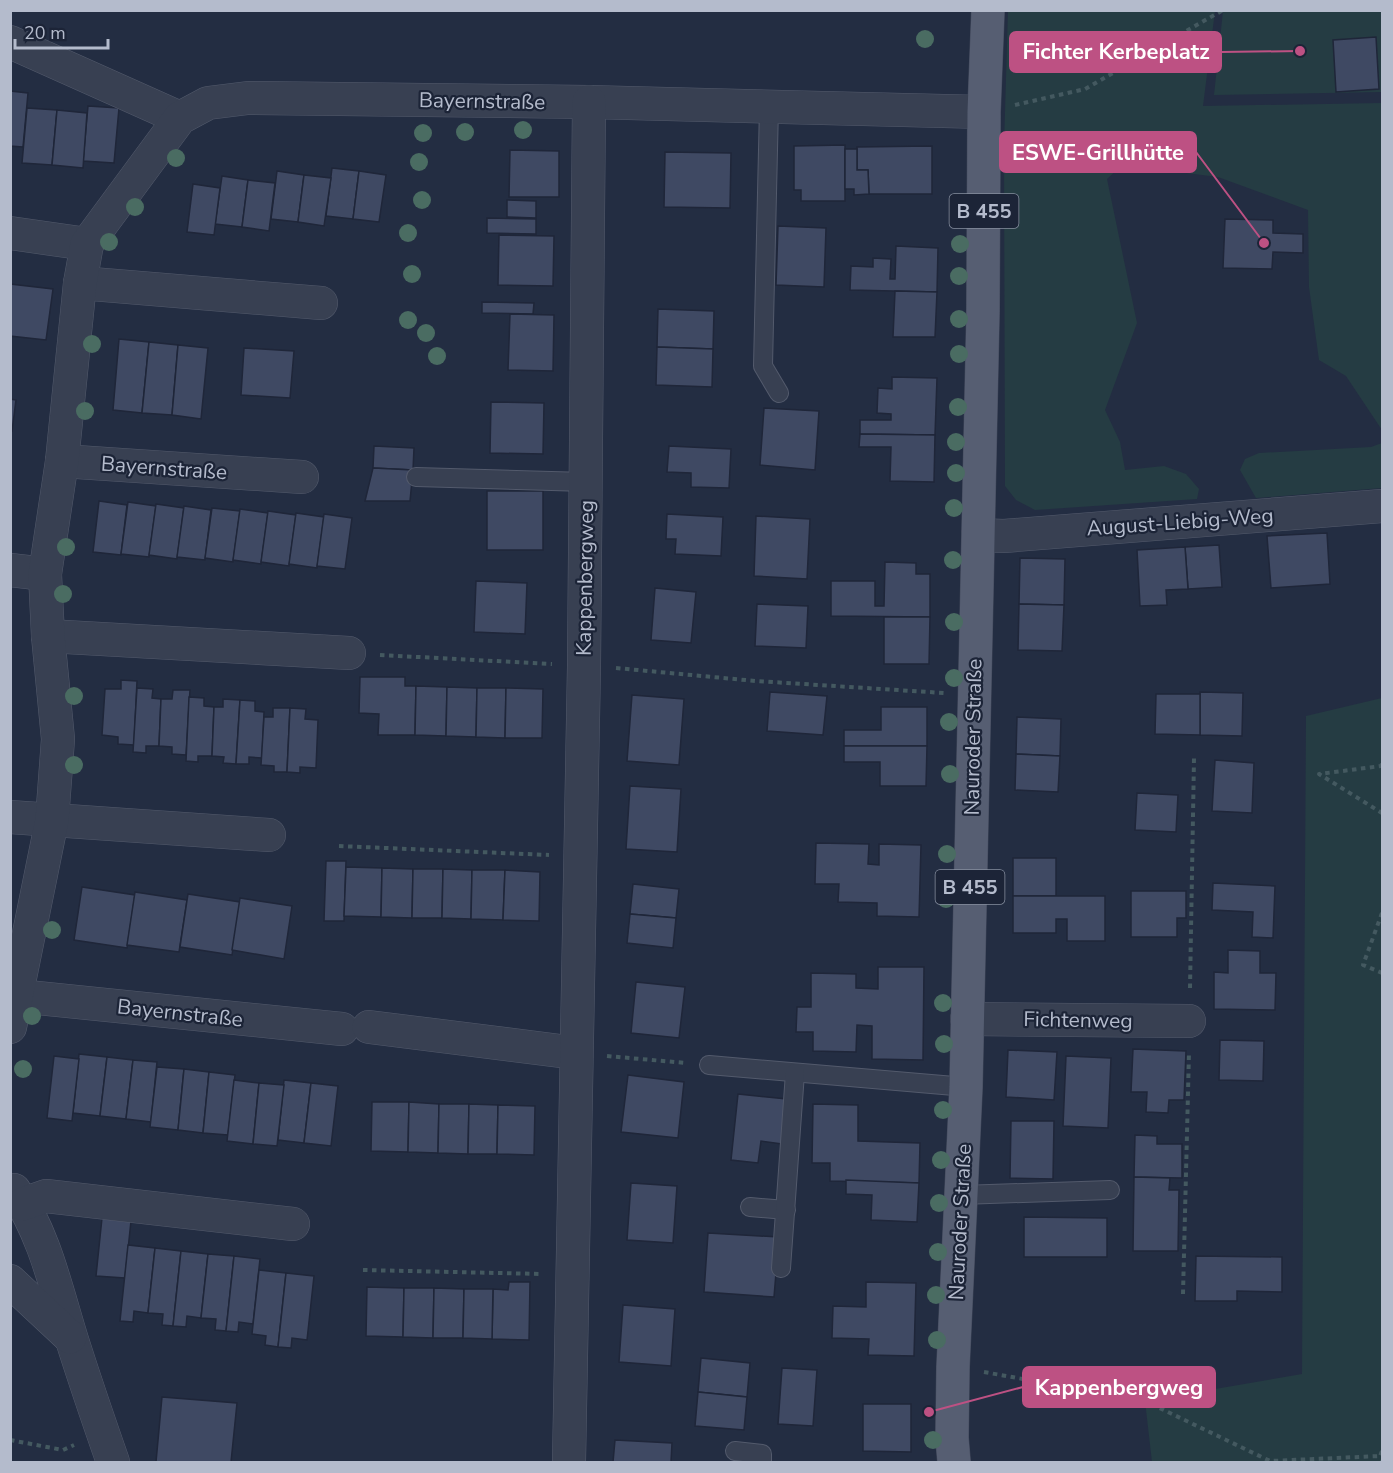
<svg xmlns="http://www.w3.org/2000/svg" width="1393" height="1473" viewBox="0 0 1393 1473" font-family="'Nunito Sans',sans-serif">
<rect width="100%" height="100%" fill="#232d42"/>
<g fill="#253c43">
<polygon points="1008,11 1215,11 1203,106 1382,103 1382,430 1346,376 1319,360 1309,287 1308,210 1218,177 1122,165 1107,179 1137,323 1105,410 1120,442 1125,470 1164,466 1186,474 1199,489 1197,499 1035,510 1016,500 1005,486 1004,146"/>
<polygon points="1223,11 1382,11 1382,92 1214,95"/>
<polygon points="1382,443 1382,488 1256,498 1240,470 1245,459 1259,453 1371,447"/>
<polygon points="1382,698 1382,1462 1152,1462 1145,1401 1302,1374 1306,716"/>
</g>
<g fill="#3f4963" stroke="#1f2639" stroke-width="1.5">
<polygon points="1376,37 1379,89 1336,92 1333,40"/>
<polygon points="10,91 28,93 23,147 10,146"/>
<polygon points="88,106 119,108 114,163 83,161"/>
<polygon points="27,108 57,110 52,165 22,163"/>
<polygon points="57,110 87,113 83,168 52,165"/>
<polygon points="845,145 845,201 801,201 801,190 794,190 794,146"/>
<polygon points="932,146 932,194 869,194 868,170 857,170 857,147"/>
<polygon points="845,149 857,149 857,170 868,170 869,194 854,195 854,189 845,189"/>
<polygon points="510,150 559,151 559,197 509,197"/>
<polygon points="665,152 731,153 730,208 664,207"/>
<polygon points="332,168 359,171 353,219 326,216"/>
<polygon points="277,171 304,175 298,222 271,219"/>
<polygon points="359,171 386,175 379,222 353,219"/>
<polygon points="304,175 331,178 324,226 298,222"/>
<polygon points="222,176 248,180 242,227 215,224"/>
<polygon points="248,180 275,183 269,231 242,227"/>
<polygon points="193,184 220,188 214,235 187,232"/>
<polygon points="507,200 536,201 536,218 507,217"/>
<polygon points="487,218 536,219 536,234 487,233"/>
<polygon points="1225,219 1273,220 1273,233 1303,234 1303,253 1273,252 1272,269 1223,268"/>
<polygon points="778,226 826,228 824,287 776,285"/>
<polygon points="499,235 554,236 553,286 498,285"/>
<polygon points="896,246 938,248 937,292 850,290 851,266 873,267 873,258 891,259 890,279 895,279"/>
<polygon points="10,284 53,289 46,340 10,336"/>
<polygon points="895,291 937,292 935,337 893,337"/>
<polygon points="482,302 534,303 533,314 482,313"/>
<polygon points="658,309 714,311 713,349 657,347"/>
<polygon points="510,314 554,315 553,371 508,370"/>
<polygon points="119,339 149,342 142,413 113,410"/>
<polygon points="149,342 178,345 172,415 142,413"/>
<polygon points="178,345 208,348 201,419 172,415"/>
<polygon points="657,347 713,349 712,387 656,385"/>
<polygon points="244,348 294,351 290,398 241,395"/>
<polygon points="892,377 937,378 935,435 860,434 860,420 891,420 891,414 877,413 878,388 892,389"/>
<polygon points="10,399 16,400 12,431 10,431"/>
<polygon points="491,402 544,403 543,454 490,453"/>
<polygon points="764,408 819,411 815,470 760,465"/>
<polygon points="860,434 935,435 934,482 890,481 891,447 859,447"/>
<polygon points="374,446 414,448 413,470 373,468"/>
<polygon points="669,446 731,449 729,488 691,487 691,473 667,472"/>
<polygon points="373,468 413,470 410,501 365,501"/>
<rect x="487" y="491" width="56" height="59"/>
<polygon points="99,501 127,505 121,555 93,552"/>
<polygon points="128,502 156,506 149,557 121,554"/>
<polygon points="156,504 184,508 177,559 149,555"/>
<polygon points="184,506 211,510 205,560 177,557"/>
<polygon points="212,508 240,511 233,562 205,558"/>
<polygon points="240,509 268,513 261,564 233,560"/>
<polygon points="268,511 296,515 289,566 261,562"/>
<polygon points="296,513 324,517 317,568 289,564"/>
<polygon points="324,514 352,518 345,569 317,566"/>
<polygon points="667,514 723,517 721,556 675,554 676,539 666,539"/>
<polygon points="756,516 810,519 807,579 754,576"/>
<polygon points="1327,533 1330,584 1271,588 1267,536"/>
<polygon points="1219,545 1222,587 1188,589 1185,547"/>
<polygon points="1185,547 1188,589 1166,590 1167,605 1140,606 1137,550"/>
<polygon points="1020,558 1065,559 1064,605 1019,604"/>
<polygon points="885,562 916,563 916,574 930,574 930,617 831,616 831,581 875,581 875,606 884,606"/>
<polygon points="476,581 527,583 525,634 474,632"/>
<polygon points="655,588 696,592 691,643 651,640"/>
<polygon points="757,604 808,606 806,648 755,646"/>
<polygon points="1019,604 1064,605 1062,651 1018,650"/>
<polygon points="884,617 930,617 929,664 884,664"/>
<polygon points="360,677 405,677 405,686 416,686 415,735 378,735 379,714 359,713"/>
<polygon points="121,680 137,681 134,745 118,744 118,737 102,735 105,689 121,689"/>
<polygon points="416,686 447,687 446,736 415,735"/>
<polygon points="447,687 477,688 476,737 446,736"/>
<polygon points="137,688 153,689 152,698 161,699 159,746 146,746 146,753 133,752"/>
<polygon points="477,688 506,688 505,738 476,737"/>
<polygon points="506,688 543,689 542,738 505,738"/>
<polygon points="173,690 190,690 186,755 172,754 172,747 159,746 161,699 172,699"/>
<polygon points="770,692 827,696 823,735 767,731"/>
<polygon points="1200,692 1243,693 1242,736 1200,735"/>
<polygon points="1156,694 1200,694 1200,735 1155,734"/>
<polygon points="632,695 684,699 679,765 627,761"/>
<polygon points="189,697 204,698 204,706 214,707 212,756 198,756 198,762 186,761"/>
<polygon points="223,699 240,700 236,764 223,763 224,757 212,756 214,707 223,707"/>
<polygon points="240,700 255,701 255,711 264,712 262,758 249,757 249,764 236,764"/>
<polygon points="881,707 927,707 927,746 844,746 844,730 881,730"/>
<polygon points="273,708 290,708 287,772 274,772 274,766 261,765 264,717 273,717"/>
<polygon points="290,708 306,709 305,719 318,720 316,768 300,767 300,773 287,772"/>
<polygon points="1017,717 1061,719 1060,756 1016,754"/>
<polygon points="844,746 927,746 926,786 880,786 880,762 844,762"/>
<polygon points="1016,754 1060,756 1058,792 1015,790"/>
<polygon points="1215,760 1254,763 1252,813 1212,811"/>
<polygon points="630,786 681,789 677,852 626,849"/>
<polygon points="1137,793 1178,795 1176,832 1135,830"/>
<polygon points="816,843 869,844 868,864 879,865 879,844 921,845 919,917 877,916 877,903 838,902 839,884 815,884"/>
<rect x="1013" y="858" width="43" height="38"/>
<polygon points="326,861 346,861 344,921 324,921"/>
<polygon points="346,867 382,868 381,917 344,916"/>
<polygon points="382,868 413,869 412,918 381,917"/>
<polygon points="413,869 443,869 442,918 412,918"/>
<polygon points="443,869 472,870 471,919 442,918"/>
<polygon points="472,870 505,870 503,920 471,919"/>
<polygon points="505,870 540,872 539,921 503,920"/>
<polygon points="1213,883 1275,886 1273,938 1252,937 1253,912 1212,910"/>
<polygon points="633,884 679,889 676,918 630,914"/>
<polygon points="82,887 135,895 127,948 74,940"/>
<polygon points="1131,891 1186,891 1186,918 1177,918 1177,937 1131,937"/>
<polygon points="135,892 187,900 179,952 127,945"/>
<polygon points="188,894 240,902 232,955 180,947"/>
<polygon points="1013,896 1105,896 1105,941 1067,941 1067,919 1056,919 1056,933 1013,933"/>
<polygon points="240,898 292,906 284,959 232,950"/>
<polygon points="630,914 676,918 673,948 627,943"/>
<polygon points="1228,950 1260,951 1260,973 1276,973 1275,1010 1214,1009 1214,972 1228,973"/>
<polygon points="878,967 924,967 923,1060 872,1059 872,1026 857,1025 856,1052 813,1051 813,1032 796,1032 797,1007 811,1007 811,973 856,974 856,988 878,989"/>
<polygon points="636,982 685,987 679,1038 631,1033"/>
<polygon points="1220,1040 1264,1041 1263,1081 1219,1080"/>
<polygon points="1133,1049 1186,1051 1184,1100 1169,1100 1168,1113 1146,1112 1147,1092 1131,1092"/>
<polygon points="1008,1050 1057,1052 1054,1100 1006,1097"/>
<polygon points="79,1054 107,1057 100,1116 73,1113"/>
<polygon points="54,1056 79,1059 72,1121 47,1118"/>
<polygon points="1066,1056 1111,1058 1108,1128 1063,1126"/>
<polygon points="107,1057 133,1060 126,1119 100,1116"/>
<polygon points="133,1060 157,1062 151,1122 126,1119"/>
<polygon points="157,1067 184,1069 178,1130 150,1127"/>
<polygon points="184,1069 209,1072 203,1133 178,1130"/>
<polygon points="209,1072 235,1075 228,1135 203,1133"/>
<polygon points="628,1075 684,1082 678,1138 621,1132"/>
<polygon points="234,1080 259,1083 253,1144 227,1141"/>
<polygon points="284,1080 311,1083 304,1143 278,1140"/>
<polygon points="259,1083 284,1085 277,1146 253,1144"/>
<polygon points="311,1083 338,1086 331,1146 304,1143"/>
<polygon points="738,1094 787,1099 782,1144 761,1141 758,1163 731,1160"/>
<polygon points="372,1102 409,1102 408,1152 371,1151"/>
<polygon points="409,1102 439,1104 438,1153 408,1152"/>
<polygon points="439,1104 469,1104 468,1154 438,1153"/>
<polygon points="469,1104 498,1105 497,1154 468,1154"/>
<polygon points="813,1104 858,1105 858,1141 920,1143 919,1183 830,1181 830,1163 812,1163"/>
<polygon points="498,1105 535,1106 534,1155 497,1154"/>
<polygon points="1011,1121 1054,1121 1053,1179 1010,1178"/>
<polygon points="1135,1135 1157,1136 1157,1144 1182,1144 1182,1178 1134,1177"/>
<polygon points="1134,1177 1170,1178 1169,1190 1179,1190 1178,1251 1133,1251"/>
<polygon points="846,1180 919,1183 917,1222 871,1220 872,1195 846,1194"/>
<polygon points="631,1183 677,1186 673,1243 627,1240"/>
<polygon points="1024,1217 1107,1218 1107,1257 1024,1257"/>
<polygon points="102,1218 131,1221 125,1278 96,1276"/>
<polygon points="708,1233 779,1237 774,1297 704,1292"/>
<polygon points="128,1245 155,1248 148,1313 134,1311 133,1322 120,1321"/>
<polygon points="155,1248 181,1251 173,1326 162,1325 163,1314 148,1313"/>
<polygon points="181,1251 208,1254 201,1318 187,1316 186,1327 173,1326"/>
<polygon points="208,1254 234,1256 226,1331 215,1330 216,1319 201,1318"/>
<polygon points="234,1256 260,1259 253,1324 239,1322 238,1332 226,1331"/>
<polygon points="1196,1256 1282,1257 1282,1292 1237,1291 1237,1301 1195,1301"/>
<polygon points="259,1270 286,1273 278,1347 265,1345 266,1336 252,1334"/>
<polygon points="286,1273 314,1276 307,1340 292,1338 291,1348 278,1347"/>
<polygon points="509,1282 530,1282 529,1340 492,1339 493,1289 508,1290"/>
<polygon points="866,1282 916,1283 914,1356 868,1355 869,1339 832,1338 833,1306 866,1307"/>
<polygon points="367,1287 404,1288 403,1337 366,1336"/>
<polygon points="404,1288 434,1288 433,1338 403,1337"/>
<polygon points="434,1288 464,1289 463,1338 433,1338"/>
<polygon points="464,1289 493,1289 492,1339 463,1338"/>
<polygon points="623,1305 675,1309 671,1366 619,1362"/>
<polygon points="701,1358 750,1363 747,1397 698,1392"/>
<polygon points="782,1368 817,1370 813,1426 778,1424"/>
<polygon points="698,1392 747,1397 744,1430 695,1426"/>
<polygon points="162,1397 237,1403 231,1462 156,1462"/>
<polygon points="863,1404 911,1404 911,1452 863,1451"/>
<polygon points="615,1440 672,1443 671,1462 613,1462"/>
</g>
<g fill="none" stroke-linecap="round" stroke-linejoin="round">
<g stroke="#535a6c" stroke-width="20">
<g id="lane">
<polyline points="769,107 763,366 779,393"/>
<polyline points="416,477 586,482"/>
<polyline points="709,1065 966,1087"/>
<polyline points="961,1195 1110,1190"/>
<polyline points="750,1207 786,1210"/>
<polyline points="781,1268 795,1073"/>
<polyline points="735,1451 762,1454 762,1462"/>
</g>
</g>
<g stroke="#535a6c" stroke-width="34">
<g id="street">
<polyline points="10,42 180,118"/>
<polyline points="10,233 87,244"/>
<polyline points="80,283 321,303"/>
<polyline points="62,461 302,477"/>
<polyline points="978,535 1004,536 1382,506"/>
<polyline points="10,570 45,574"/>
<polyline points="48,636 349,653"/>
<polyline points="10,817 269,835"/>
<polyline points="18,996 342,1029"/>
<polyline points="967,1019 1189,1021"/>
<polyline points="10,1027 52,820 58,739 48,636 45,574 62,461 80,283 87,244 180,118 208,103 248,98 589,102 984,112"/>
<polyline points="369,1027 576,1053"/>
<path d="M 14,1190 C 45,1235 56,1289 72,1340 C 85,1381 99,1422 113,1462"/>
<polyline points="23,1204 46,1196 293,1224"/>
<polyline points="10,1281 70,1337"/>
<polyline points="569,1462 584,666 589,102"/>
</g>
</g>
<g stroke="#41485b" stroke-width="34">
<polyline id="primary" points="954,1462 952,1438 953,1367 966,1087 983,311 984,112 988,10"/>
</g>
<g stroke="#445960" stroke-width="4" stroke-dasharray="4.5 4.5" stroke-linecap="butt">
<polyline points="1015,105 1085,89 1223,10"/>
<polyline points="380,655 552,664"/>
<polyline points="616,668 756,681 944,693"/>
<polyline points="1382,764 1381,766 1319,774 1382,813"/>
<polyline points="339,846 549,855"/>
<polyline points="1382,913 1363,965 1382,973"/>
<polyline points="1190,988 1194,758"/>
<polyline points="607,1056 686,1063"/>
<polyline points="363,1270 542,1274"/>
<polyline points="1183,1294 1189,1053"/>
<polyline points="984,1372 1145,1401 1270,1461 1380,1456"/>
<polyline points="10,1440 63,1450 74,1445"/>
<polyline points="1382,1451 1380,1456 1382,1460"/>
</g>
<use href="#lane" stroke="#384052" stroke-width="18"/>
<use href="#street" stroke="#384052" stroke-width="33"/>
<use href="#primary" stroke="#565e72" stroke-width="33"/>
</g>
<g fill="#4a6c62">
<circle cx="925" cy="39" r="9"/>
<circle cx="523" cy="130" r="9"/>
<circle cx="465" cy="132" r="9"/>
<circle cx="423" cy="133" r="9"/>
<circle cx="176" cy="158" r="9"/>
<circle cx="419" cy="162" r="9"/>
<circle cx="422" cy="200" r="9"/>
<circle cx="135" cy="207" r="9"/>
<circle cx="408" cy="233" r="9"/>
<circle cx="109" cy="242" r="9"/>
<circle cx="960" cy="244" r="9"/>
<circle cx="412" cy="274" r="9"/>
<circle cx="959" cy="276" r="9"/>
<circle cx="959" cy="319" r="9"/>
<circle cx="408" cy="320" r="9"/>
<circle cx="426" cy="333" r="9"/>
<circle cx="92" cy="344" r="9"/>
<circle cx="959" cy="354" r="9"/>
<circle cx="437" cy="356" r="9"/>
<circle cx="958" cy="407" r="9"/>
<circle cx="85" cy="411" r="9"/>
<circle cx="956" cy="442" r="9"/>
<circle cx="956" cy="473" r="9"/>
<circle cx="954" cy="508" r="9"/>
<circle cx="66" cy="547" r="9"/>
<circle cx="953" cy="560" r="9"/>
<circle cx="63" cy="594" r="9"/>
<circle cx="954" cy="622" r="9"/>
<circle cx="954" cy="678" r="9"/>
<circle cx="74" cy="696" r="9"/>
<circle cx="949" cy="722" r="9"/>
<circle cx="74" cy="765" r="9"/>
<circle cx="950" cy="774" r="9"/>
<circle cx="947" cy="854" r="9"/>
<circle cx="946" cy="899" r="9"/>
<circle cx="52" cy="930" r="9"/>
<circle cx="943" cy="1003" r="9"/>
<circle cx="32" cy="1016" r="9"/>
<circle cx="944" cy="1044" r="9"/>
<circle cx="23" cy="1069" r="9"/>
<circle cx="943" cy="1110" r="9"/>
<circle cx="941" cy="1160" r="9"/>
<circle cx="939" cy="1203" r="9"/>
<circle cx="938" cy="1252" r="9"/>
<circle cx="936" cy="1295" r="9"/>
<circle cx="937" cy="1340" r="9"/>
<circle cx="933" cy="1440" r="9"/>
</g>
<g text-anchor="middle" stroke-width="4.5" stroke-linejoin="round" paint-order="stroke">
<g fill="#1c2437" stroke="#868e9f" stroke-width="1.5">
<rect x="949.5" y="194" width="69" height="34" rx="4.5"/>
<rect x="935.5" y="870" width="69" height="34" rx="4.5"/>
</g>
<g font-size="20" font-weight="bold" fill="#b4bbcc">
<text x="984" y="218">B 455</text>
<text x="970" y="894">B 455</text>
</g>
<g font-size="21" fill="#b4bbcc" stroke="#1c2437">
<text transform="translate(482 101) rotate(1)" y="7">Bayernstraße</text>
<text transform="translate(164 468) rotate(4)" y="7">Bayernstraße</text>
<text transform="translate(1180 522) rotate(-4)" y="7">August-Liebig-Weg</text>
<text transform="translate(585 578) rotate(-89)" y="7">Kappenbergweg</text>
<text transform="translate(973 737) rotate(-89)" y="7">Nauroder Straße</text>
<text transform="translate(180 1013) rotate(6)" y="7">Bayernstraße</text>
<text transform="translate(1078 1020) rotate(1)" y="7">Fichtenweg</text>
<text transform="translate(960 1222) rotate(-87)" y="7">Nauroder Straße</text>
</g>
</g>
<path fill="none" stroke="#bd5183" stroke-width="2" d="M1300 51L1221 52M1264 243L1196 152M929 1412L1023 1387"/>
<g fill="#bd5183" stroke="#1c2437" stroke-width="2">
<circle cx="1300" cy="51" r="6"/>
<circle cx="1264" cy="243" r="6"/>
<circle cx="929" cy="1412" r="6"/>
</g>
<g fill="#bd5183" stroke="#bd5183" stroke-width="2">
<rect x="1010" y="32" width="211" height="40" rx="6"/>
<rect x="1000" y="132" width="196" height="40" rx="6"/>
<rect x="1023" y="1367" width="192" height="40" rx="6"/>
</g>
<g font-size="22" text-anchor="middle" font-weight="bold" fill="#fff">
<text x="1116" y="59">Fichter Kerbeplatz</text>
<text x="1098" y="160">ESWE-Grillhütte</text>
<text x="1119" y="1395">Kappenbergweg</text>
</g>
<rect width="1393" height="1473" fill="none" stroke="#b4bbcc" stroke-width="24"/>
<path d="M15 39v9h93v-9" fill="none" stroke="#b4bbcc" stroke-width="3"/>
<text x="24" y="39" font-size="18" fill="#b4bbcc" stroke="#1c2437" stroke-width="4.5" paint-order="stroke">20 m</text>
</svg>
